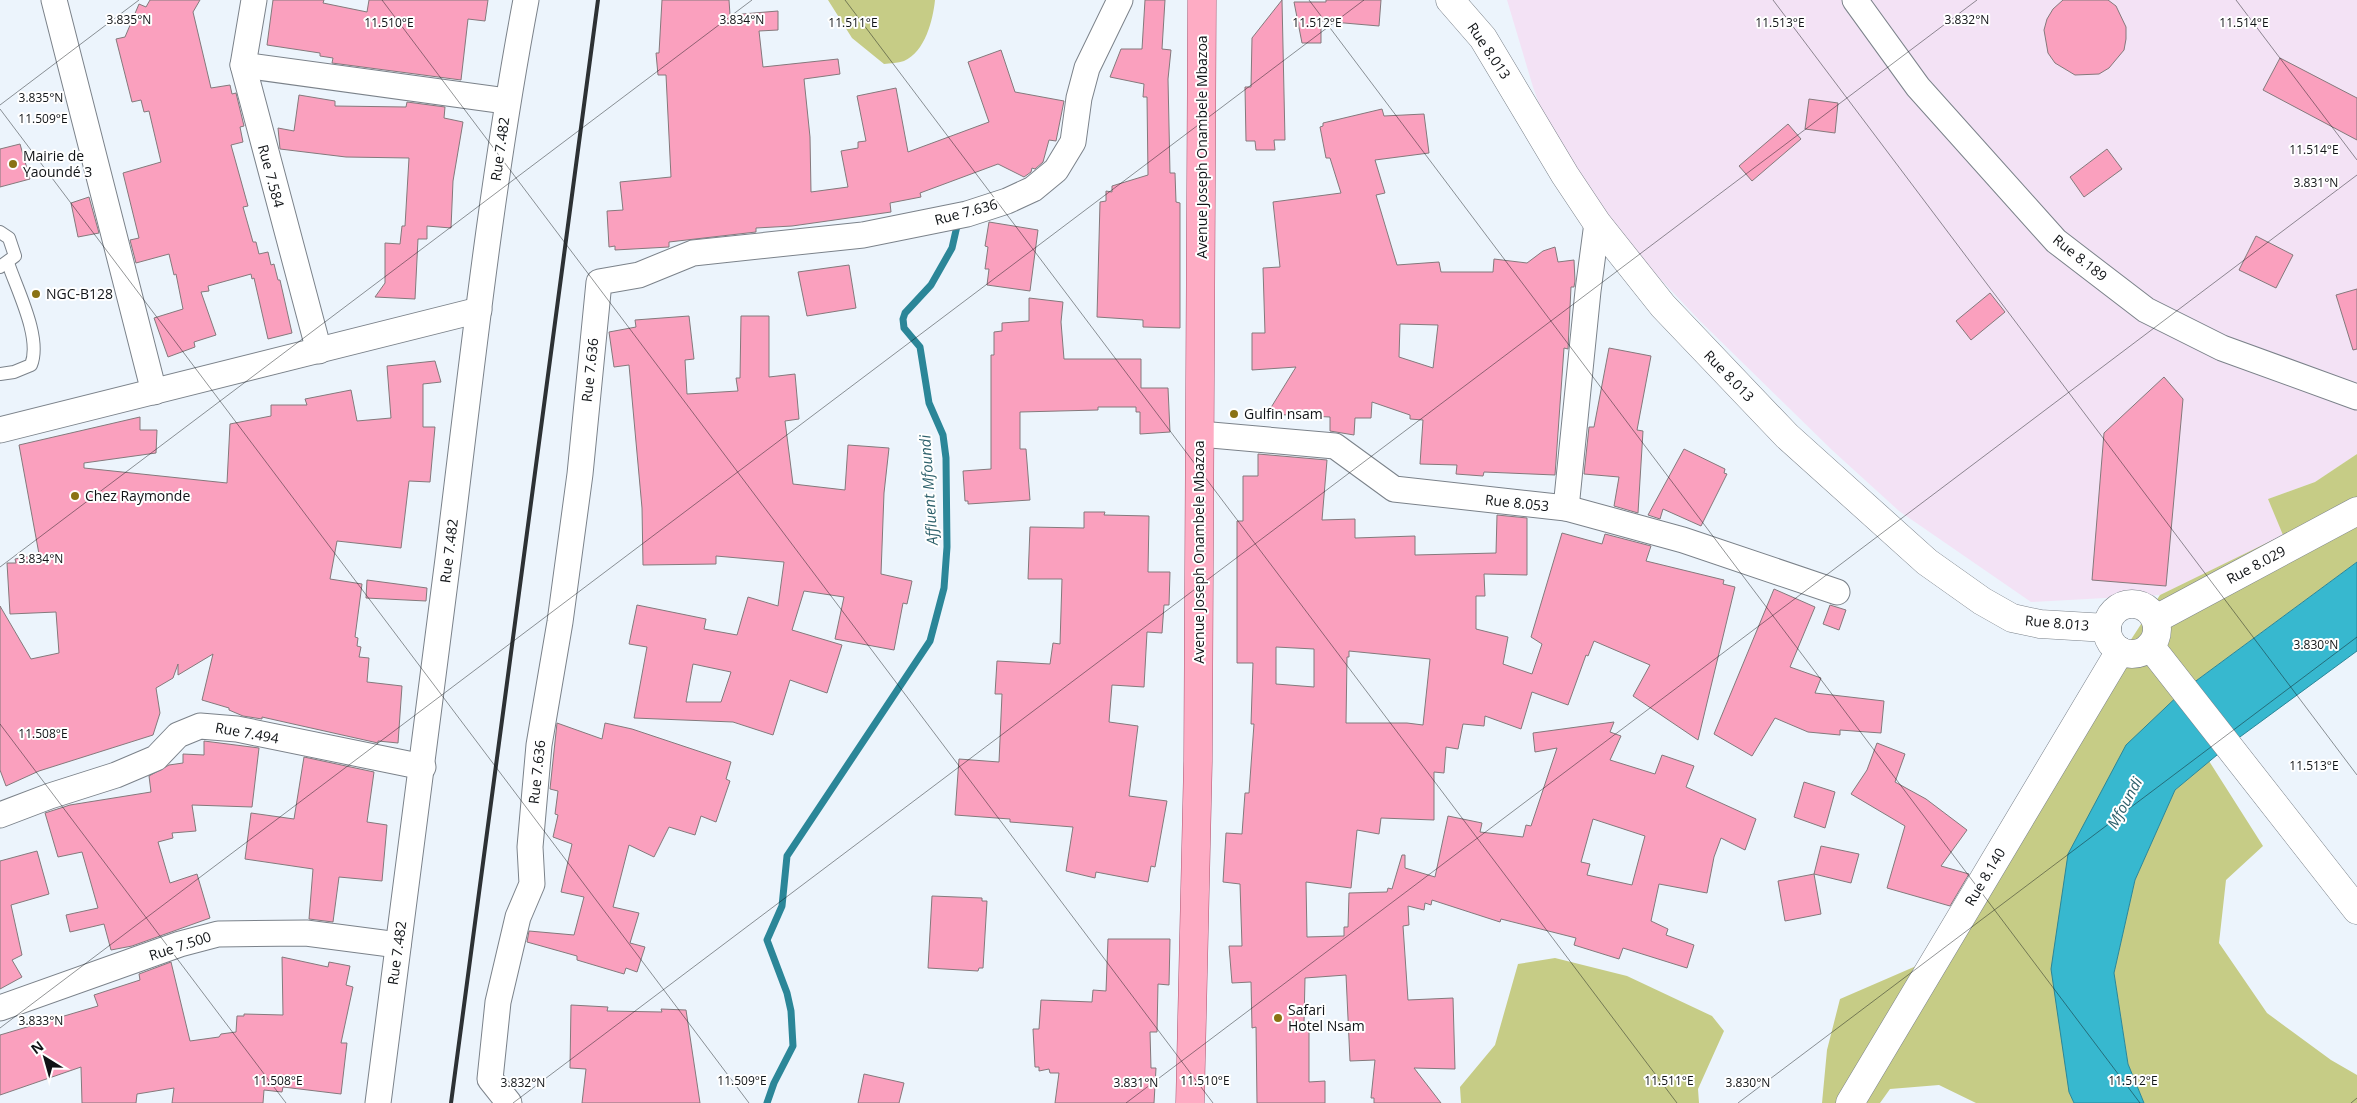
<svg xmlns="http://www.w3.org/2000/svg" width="2357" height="1103" viewBox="0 0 2357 1103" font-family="'Open Sans',sans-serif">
<rect width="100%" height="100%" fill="#ecf4fc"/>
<polygon fill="#f3e2f5" points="1507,0 2357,0 2357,454 2315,482 2268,499 2284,535 2160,595 2031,602 1899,511 1832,450 1700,321 1616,232 1559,160 1533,87"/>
<g fill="#c6cc86">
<path d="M 828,0 L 935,0 C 933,20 925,52 904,61 C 898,63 890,63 884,64 L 852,38 Z"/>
<polygon points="2357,454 2357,562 2185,689 2069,1092 2074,1103 1976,1103 1939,1085 1890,1089 1880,1103 1822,1103 1827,1050 1840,999 1937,957 2080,718 2160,595 2283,535 2268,499 2315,482"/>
<polygon points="2209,761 2263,846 2226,880 2219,943 2267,1013 2331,1060 2357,1075 2357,1103 2144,1103 2128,1064 2114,973 2135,880 2175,790"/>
<polygon points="1555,958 1627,976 1712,1016 1724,1031 1698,1089 1699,1103 1461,1103 1460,1087 1495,1045 1518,964"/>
</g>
<polygon fill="#37b8cf" stroke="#2b8698" points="2357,562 2357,651 2229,745 2175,790 2135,880 2114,973 2128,1064 2144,1103 2074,1103 2069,1092 2051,969 2068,854 2126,745 2185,689"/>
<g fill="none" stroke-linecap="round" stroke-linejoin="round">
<polyline stroke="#2b8698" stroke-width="7" points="767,1103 774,1083 793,1046 791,1011 787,993 767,940 782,906 787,856 930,641 944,588 947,547 946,458 943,435 929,403 920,347 904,328 903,319 905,313 931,285 952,248 957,226"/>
</g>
<g fill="#faa0be" stroke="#84797c" fill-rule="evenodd">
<polygon points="150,0 200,0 193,12 211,88 230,85 232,94 236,93 244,126 240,127 243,142 231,145 248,206 243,207 253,242 256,242 259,254 268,252 271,265 274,264 278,280 280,280 292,333 268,339 254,278 252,279 251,274 208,286 209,291 201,292 216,335 194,342 195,347 168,357 154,318 183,309 176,274 174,275 169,254 136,263 130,240 139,238 123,173 161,162 149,111 144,112 141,100 132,102 116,39 125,37 139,4 146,7"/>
<polygon points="273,0 324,0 323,3 367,12 369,0 488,0 485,21 468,19 461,80 332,63 333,58 320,56 320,53 267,45"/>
<polygon points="662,0 729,0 730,15 778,11 778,30 759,31 763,67 838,59 840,74 804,79 810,137 811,192 848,187 841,151 858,148 858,142 866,141 857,96 896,88 908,152 989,122 968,62 1001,50 1015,92 1064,101 1056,141 1049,140 1043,162 1035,169 1032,168 1031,172 1024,177 998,164 920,193 921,197 890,203 891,212 792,226 756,228 756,232 669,242 669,247 615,250 615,246 609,247 607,211 623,210 620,182 671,177 666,75 658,75 656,53 659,53"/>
<polygon points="1145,0 1165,0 1162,49 1171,50 1168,79 1170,173 1175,173 1176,202 1180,203 1180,328 1143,327 1143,320 1097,317 1100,202 1106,201 1106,191 1112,192 1112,186 1148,175 1147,97 1143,97 1144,84 1110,77 1121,49 1142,49"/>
<polygon points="1282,0 1285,140 1274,140 1275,150 1256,150 1255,141 1246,141 1245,87 1251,87 1252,38"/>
<polygon points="1326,0 1381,0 1379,26 1321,21 1321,43 1302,43 1294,2 1326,2"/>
<polygon points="2063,0 2108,0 2116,6 2126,27 2126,39 2124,50 2109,68 2099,74 2075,75 2055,63 2048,53 2044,30 2047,19 2053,9"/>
<polygon points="2280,58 2357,98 2357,140 2263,90"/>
<polygon points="299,95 335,101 335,106 406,107 407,102 445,107 444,118 463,122 453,181 451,228 427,226 427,239 418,239 415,299 375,297 385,283 385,243 400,244 402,226 405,226 409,158 346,157 280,149 278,128 294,131"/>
<polygon points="1809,99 1838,103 1835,133 1805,129"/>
<path d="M 1382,109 L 1384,116 L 1424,114 L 1429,153 L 1375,160 L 1385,193 L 1376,195 L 1397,265 L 1439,262 L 1441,272 L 1493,272 L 1494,259 L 1527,263 L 1543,251 L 1555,247 L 1558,262 L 1574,260 L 1575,281 L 1574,287 L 1571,287 L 1568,349 L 1564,348 L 1555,475 L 1484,472 L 1483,476 L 1456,474 L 1457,465 L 1420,464 L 1423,420 L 1410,419 L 1410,415 L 1372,402 L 1371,418 L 1355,418 L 1354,435 L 1330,431 L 1330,417 L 1267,414 L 1296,367 L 1252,370 L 1252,333 L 1265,333 L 1263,268 L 1280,267 L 1273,202 L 1341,193 L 1330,158 L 1326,158 L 1320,127 L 1323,126 L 1323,123 ZM 1400,324 L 1438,325 L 1433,368 L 1399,357 Z"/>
<polygon points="1788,124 1801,139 1752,181 1739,166"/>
<polygon points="20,144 30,179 0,187 0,149"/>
<polygon points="2107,149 2122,169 2084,197 2070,177"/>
<polygon points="89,197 99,233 78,237 71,203"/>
<polygon points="989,222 1038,230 1030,291 987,285 989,269 985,269 988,247 985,246"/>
<polygon points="2256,236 2293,255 2276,288 2239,270"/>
<polygon points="849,265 856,308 807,316 798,272"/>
<polygon points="2357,289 2357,349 2353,350 2336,295"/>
<polygon points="1990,293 2005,312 1971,340 1956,321"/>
<polygon points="1029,298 1063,302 1061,322 1064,359 1141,359 1141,388 1168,388 1170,432 1140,434 1140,412 1136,412 1136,407 1098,407 1098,410 1020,412 1020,449 1026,449 1030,500 968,504 968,501 965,501 963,471 991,469 991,355 994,355 994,332 1002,331 1002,323 1029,321"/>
<path d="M 689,316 L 694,359 L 685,360 L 687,394 L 738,391 L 736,378 L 740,378 L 741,316 L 769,316 L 769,377 L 795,374 L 799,419 L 785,421 L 793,484 L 845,490 L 848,445 L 889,448 L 884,493 L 881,574 L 912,581 L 907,604 L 903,603 L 894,650 L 835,639 L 844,597 L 804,591 L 792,630 L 842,645 L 827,693 L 790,680 L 773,735 L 733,722 L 634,718 L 647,647 L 629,644 L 637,605 L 706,619 L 704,629 L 737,635 L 748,597 L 778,606 L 784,562 L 716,556 L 716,564 L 643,565 L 642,508 L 629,365 L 614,367 L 609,332 L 636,327 L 635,320 ZM 693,664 L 731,672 L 721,702 L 686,702 Z"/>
<polygon points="1609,348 1651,356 1637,430 1643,431 1638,513 1614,506 1619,477 1584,474 1589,427 1594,427"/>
<polygon points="435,361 441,382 423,384 423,427 435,427 430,482 409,481 401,548 337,541 330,579 362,584 355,637 358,638 357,646 361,647 359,657 369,658 367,682 402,686 398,743 378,741 378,743 262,717 262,719 243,716 229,710 229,708 202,700 213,654 178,675 178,664 173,678 156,688 160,713 153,735 39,771 6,786 0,770 0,606 31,659 59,653 56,612 10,614 7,563 16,563 15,559 39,554 19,445 140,417 140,430 157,430 156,453 84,463 84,468 227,483 230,424 271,416 271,405 307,405 305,399 351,390 357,421 391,418 387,366"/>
<polygon points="2164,377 2183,399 2166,586 2092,580 2104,433"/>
<polygon points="1684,449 1725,469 1724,473 1727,474 1701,526 1663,509 1660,519 1648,515"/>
<path d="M 1258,454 L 1327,460 L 1322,520 L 1355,519 L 1355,538 L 1415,536 L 1415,555 L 1496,553 L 1497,515 L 1527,518 L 1527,575 L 1484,574 L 1485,596 L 1476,596 L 1476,629 L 1508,637 L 1503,664 L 1532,674 L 1542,644 L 1531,637 L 1562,533 L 1602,544 L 1605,534 L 1651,546 L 1646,561 L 1724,580 L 1723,584 L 1735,587 L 1698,740 L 1633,696 L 1650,665 L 1594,641 L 1588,656 L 1586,655 L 1568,705 L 1532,692 L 1521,729 L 1485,716 L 1484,726 L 1463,724 L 1458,749 L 1446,747 L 1444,773 L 1434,772 L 1434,820 L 1381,818 L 1379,834 L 1357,830 L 1351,888 L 1306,882 L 1307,937 L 1344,936 L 1344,927 L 1348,927 L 1349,893 L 1387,892 L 1388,888 L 1392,889 L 1402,855 L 1405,855 L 1405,868 L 1435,877 L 1448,816 L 1482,823 L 1480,832 L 1523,837 L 1526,825 L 1531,826 L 1557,748 L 1535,752 L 1533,733 L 1614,722 L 1610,732 L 1621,736 L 1610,760 L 1655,774 L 1662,755 L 1694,766 L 1686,787 L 1756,819 L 1745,850 L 1721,838 L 1714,857 L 1707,893 L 1659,884 L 1651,921 L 1668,929 L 1666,935 L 1694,945 L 1687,968 L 1623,948 L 1619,959 L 1574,945 L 1576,938 L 1501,919 L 1500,922 L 1432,900 L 1431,905 L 1425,903 L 1424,910 L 1408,906 L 1409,925 L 1403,926 L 1408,1000 L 1453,998 L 1455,1069 L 1414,1068 L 1441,1103 L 1374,1103 L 1374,1098 L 1371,1098 L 1375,1060 L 1350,1061 L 1346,975 L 1305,978 L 1304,1024 L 1309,1024 L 1309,1082 L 1325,1081 L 1325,1103 L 1257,1103 L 1256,1027 L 1252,1028 L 1251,982 L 1232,983 L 1229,946 L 1242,946 L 1240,884 L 1223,882 L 1226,833 L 1242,834 L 1245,793 L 1249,793 L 1254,724 L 1251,724 L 1253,663 L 1237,663 L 1237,521 L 1243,521 L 1243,476 L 1258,476 ZM 1276,647 L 1314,649 L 1314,687 L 1276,684 ZM 1349,651 L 1430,659 L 1423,725 L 1407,723 L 1346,723 L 1347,657 L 1349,657 ZM 1593,819 L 1645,836 L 1632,885 L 1587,875 L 1590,864 L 1581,862 Z"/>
<polygon points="1084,512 1105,512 1104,515 1149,516 1148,572 1170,572 1169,605 1164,605 1162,633 1147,632 1144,687 1112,685 1109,722 1138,726 1129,796 1167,801 1155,867 1151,866 1148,882 1096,872 1095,878 1066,871 1073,827 1010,822 1010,819 955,815 959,759 999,762 1002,694 995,694 997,661 1050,664 1053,643 1060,644 1062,579 1028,579 1030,527 1084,528"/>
<polygon points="367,580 427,588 426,601 366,598"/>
<polygon points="1774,589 1815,607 1790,667 1821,678 1815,693 1884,701 1881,733 1840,730 1840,735 1808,732 1775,718 1752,756 1714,734"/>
<polygon points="1830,605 1846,610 1839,630 1823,624"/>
<polygon points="557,723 602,739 605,723 632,729 731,762 726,779 730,781 716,822 701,816 695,835 669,827 654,857 629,845 613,907 639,913 630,943 645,947 637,972 626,968 624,974 577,960 577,956 527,942 529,931 574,935 584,897 561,892 572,844 553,837 558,815 555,814 558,791 550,789"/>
<polygon points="204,741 259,748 252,807 192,805 196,831 172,833 173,838 158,842 170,883 197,874 210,918 132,946 111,950 104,924 70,932 66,915 98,908 82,852 58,857 45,813 70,805 151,792 149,776 169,765 183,763 183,754 204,755"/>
<polygon points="1877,743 1905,754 1895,782 1926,799 1967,830 1941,866 1969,874 1950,906 1887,888 1905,826 1851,794 1867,770"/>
<polygon points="304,757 374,772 367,822 387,825 382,881 339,877 333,922 309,919 313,869 245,859 251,813 294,819"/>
<polygon points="1804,782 1835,792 1825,828 1794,817"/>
<polygon points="1821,846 1859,854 1851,883 1814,874"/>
<polygon points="37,851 49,894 11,905 22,955 12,960 22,977 0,989 0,861"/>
<polygon points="1814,874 1821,914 1785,921 1778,881"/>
<polygon points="932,896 982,898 982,901 987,901 983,968 979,968 978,971 928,968"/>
<polygon points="1108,939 1170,939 1169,985 1158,984 1157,1032 1150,1032 1151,1068 1156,1068 1154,1103 1055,1103 1059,1073 1050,1073 1049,1069 1039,1071 1039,1067 1035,1067 1033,1029 1039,1029 1041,1000 1092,1002 1093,990 1106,991"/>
<polygon points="282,957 328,967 329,962 350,966 346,985 353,987 341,1043 347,1043 341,1094 283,1087 282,1092 264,1090 263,1103 172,1103 174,1088 137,1094 136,1103 82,1103 81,1067 0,1095 0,1035 98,1006 94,995 140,980 139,974 171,962 190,1041 219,1037 221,1034 236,1032 237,1016 244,1016 244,1014 283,1015"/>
<polygon points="571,1005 608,1007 607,1011 662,1012 661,1009 686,1010 700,1103 582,1103 586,1069 570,1068"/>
<polygon points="864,1074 904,1083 899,1103 858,1103"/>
</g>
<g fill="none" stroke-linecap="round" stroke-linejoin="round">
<g stroke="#7b828a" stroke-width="14">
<g id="service">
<polyline points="0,232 9,238 15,256 0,267"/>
<path d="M 0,374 L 14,372 L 31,365 C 42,338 17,290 8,263"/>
</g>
</g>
<g stroke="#7b828a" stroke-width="27">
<g id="minor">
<polyline points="54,0 154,392"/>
<polyline points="254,0 243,65 319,351"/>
<polyline points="1855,0 1918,87 2056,241 2146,310 2222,348 2357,397"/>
<polyline points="243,65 506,101"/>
<polyline points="0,430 479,310"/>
<polyline points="1200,434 1335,446 1394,489 1566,508 1683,540 1837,592"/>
<polyline points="1566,508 1588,291 1597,223"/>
<polyline points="0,815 50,796 116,775 156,758 178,735 200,726 237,729 423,767"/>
<polyline points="0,1008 180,944 218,934 306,933 398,945"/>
<path d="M 378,1103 C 401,922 426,741 448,559 C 471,373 491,185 526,0"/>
<polyline points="509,1103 490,1079 498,1002 518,917 532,884 530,847 539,745 560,622 580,474 599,282 639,275 693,253 863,235 967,214 1007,201 1033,189 1056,170 1073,142 1079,98 1087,68 1120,0"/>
</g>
</g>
<g stroke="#7b828a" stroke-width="29">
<polyline id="tertiary" points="1450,0 1483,38 1565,175 1597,223 1663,306 1787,436 1927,562 1982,601 2012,618 2040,624 2107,628"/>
</g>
<g stroke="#7b828a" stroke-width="29">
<g id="secondary">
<circle cx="2132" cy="629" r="25"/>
<polyline points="2156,619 2357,511"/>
<polyline points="2150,646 2357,910"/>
<polyline points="1850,1103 2120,651"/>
</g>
</g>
<g stroke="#ab536e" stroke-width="29">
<polyline id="primary" points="1190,1103 1198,761 1202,0"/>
</g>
<use href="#service" stroke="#fff" stroke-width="12"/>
<use href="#minor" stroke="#fff" stroke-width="25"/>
<use href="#tertiary" stroke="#fff" stroke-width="28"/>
<use href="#secondary" stroke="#fff" stroke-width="28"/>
<use href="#primary" stroke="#feacc4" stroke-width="28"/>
<polyline stroke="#2d3134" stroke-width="4" points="451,1103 598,0"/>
</g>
<path fill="none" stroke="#101316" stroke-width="1" stroke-opacity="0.45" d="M 382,0 L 1213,1103M 845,0 L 1677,1103M 1309,0 L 2140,1103M 1773,0 L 2357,775M 2236,0 L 2357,160M 0,105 L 139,0M 0,109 L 749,1103M 0,567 L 752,0M 0,724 L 286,1103M 0,1028 L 1364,0M 513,1103 L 1977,0M 1126,1103 L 2357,175M 1738,1103 L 2357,637M 2351,1103 L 2357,1098"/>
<g fill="#8a7214" stroke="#fff" stroke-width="2">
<circle cx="13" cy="164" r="5"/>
<circle cx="36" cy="294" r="5"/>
<circle cx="1234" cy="414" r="5"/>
<circle cx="75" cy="496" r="5"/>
<circle cx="1278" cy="1018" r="5"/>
</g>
<g text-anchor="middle" stroke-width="4" stroke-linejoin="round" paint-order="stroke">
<g font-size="14" fill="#101316" stroke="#fff">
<text transform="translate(1489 51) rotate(56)" y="5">Rue 8.013</text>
<text transform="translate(1202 147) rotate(-90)" y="5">Avenue Joseph Onambele Mbazoa</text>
<text transform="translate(500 149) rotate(-82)" y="5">Rue 7.482</text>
<text transform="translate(271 176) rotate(75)" y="5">Rue 7.584</text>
<text transform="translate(966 212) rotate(-15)" y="5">Rue 7.636</text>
<text transform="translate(2080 258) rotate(39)" y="5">Rue 8.189</text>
<text transform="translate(590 370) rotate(-84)" y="5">Rue 7.636</text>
<text transform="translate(1729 376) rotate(46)" y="5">Rue 8.013</text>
<text transform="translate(1517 503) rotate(6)" y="5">Rue 8.053</text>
<text transform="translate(449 551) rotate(-83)" y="5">Rue 7.482</text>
<text transform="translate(1199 552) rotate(-90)" y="5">Avenue Joseph Onambele Mbazoa</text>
<text transform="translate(2256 565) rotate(-28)" y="5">Rue 8.029</text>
<text transform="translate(2057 623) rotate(5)" y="5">Rue 8.013</text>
<text transform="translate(247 733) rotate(10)" y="5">Rue 7.494</text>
<text transform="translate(537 772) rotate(-84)" y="5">Rue 7.636</text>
<text transform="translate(1985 877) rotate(-59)" y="5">Rue 8.140</text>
<text transform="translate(180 946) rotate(-18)" y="5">Rue 7.500</text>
<text transform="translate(397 953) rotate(-82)" y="5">Rue 7.482</text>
</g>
<g font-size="14" fill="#101316" stroke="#fff" text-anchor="start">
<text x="23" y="161">Mairie de<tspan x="23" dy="16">Yaoundé 3</tspan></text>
<text x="46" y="299">NGC-B128</text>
<text x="1244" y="419">Gulfin nsam</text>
<text x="85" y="501">Chez Raymonde</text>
<text x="1288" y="1015">Safari<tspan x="1288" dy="16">Hotel Nsam</tspan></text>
</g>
<g font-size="15" font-style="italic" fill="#2d606b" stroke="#fff">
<text transform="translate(929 490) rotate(-94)" y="5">Affluent Mfoundi</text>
<text transform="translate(2125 803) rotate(-61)" y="5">Mfoundi</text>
</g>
</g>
<g font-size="12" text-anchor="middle" fill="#101316" stroke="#fff" stroke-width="4" stroke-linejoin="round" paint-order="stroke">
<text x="129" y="24">3.835°N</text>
<text x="742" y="24">3.834°N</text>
<text x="1967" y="24">3.832°N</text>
<text x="2244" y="27">11.514°E</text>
<text x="389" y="27">11.510°E</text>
<text x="853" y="27">11.511°E</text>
<text x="1317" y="27">11.512°E</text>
<text x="1780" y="27">11.513°E</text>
<text x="41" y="102">3.835°N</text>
<text x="43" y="123">11.509°E</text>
<text x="2314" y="154">11.514°E</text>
<text x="2316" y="187">3.831°N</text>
<text x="41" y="563">3.834°N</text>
<text x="2316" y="649">3.830°N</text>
<text x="43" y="738">11.508°E</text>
<text x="2314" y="770">11.513°E</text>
<text x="41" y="1025">3.833°N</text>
<text x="278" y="1085">11.508°E</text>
<text x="742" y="1085">11.509°E</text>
<text x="1205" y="1085">11.510°E</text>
<text x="1669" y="1085">11.511°E</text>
<text x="2133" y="1085">11.512°E</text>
<text x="523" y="1087">3.832°N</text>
<text x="1136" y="1087">3.831°N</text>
<text x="1748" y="1087">3.830°N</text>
</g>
<g transform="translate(45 1058) rotate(323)" stroke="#ffffff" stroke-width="4" paint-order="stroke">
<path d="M0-4L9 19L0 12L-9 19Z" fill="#101316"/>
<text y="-8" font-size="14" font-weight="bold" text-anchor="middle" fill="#101316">N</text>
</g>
</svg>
